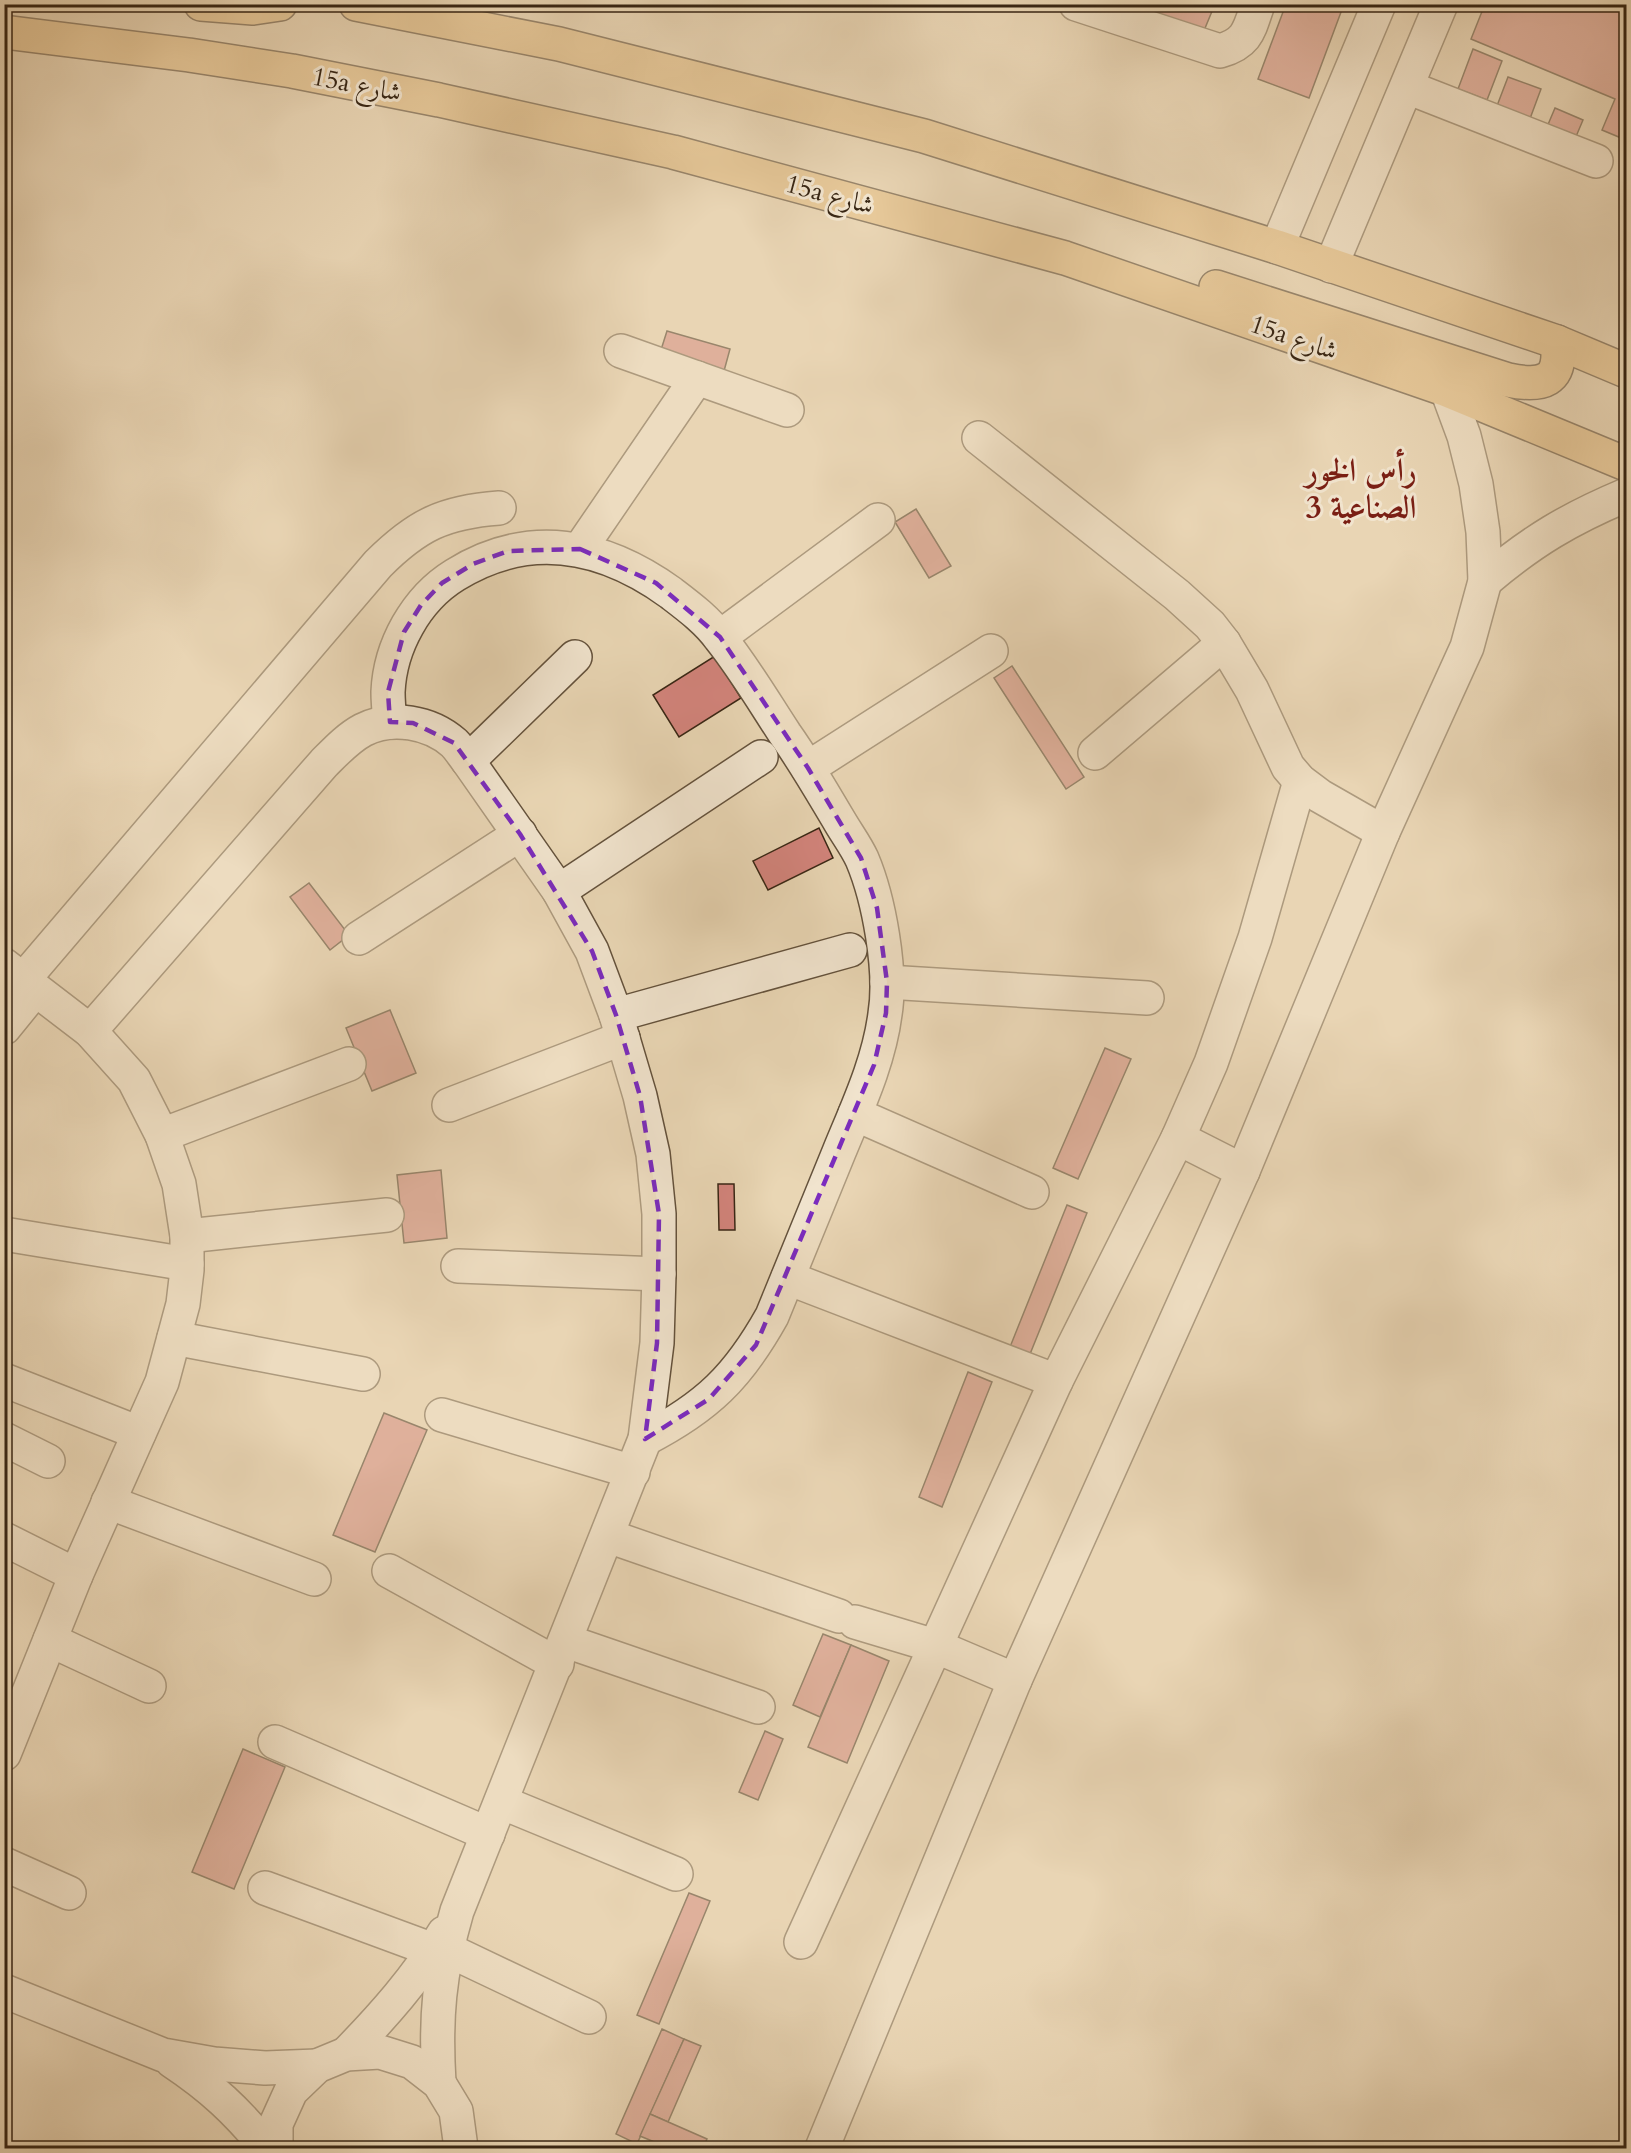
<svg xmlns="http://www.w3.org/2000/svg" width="1631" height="2153" viewBox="0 0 1631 2153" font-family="Cardo,Amiri,serif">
<rect width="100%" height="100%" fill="#e9d6b4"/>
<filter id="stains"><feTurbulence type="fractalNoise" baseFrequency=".00333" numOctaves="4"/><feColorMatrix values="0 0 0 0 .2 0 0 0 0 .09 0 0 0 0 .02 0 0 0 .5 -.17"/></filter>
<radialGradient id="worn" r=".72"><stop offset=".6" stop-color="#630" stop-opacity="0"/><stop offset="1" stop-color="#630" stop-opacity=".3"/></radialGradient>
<g fill="#d3847c" stroke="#382614" stroke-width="1.5">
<polygon points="1131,4 1215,4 1203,33"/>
<polygon points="1286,4 1344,4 1309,98 1258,79"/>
<polygon points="1485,4 1626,4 1626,140 1602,130 1615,99 1471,39"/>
<polygon points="1473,49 1502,61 1487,100 1458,89"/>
<polygon points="1508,77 1541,89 1528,124 1495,111"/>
<polygon points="1555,108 1583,120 1572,146 1544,134"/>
<polygon points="667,331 730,349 724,371 660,353"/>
<polygon points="916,509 951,566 929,578 895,522"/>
<polygon points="715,656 741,698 679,737 653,695"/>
<polygon points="1012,666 1084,777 1066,789 994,678"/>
<polygon points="819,828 833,858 768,890 753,861"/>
<polygon points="309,883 349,935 330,950 290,897"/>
<polygon points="390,1010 416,1073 372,1091 346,1028"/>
<polygon points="1105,1048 1131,1059 1078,1179 1053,1168"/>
<polygon points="441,1170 447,1238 404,1243 397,1175"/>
<polygon points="718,1184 734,1184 735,1230 719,1230"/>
<polygon points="1067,1205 1087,1213 1030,1354 1010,1347"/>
<polygon points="968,1372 992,1382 942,1507 919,1497"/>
<polygon points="384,1413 427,1430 375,1552 333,1535"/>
<polygon points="823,1634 851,1645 820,1717 793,1705"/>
<polygon points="851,1645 889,1661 847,1763 808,1747"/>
<polygon points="765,1731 783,1739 758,1800 739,1792"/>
<polygon points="243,1749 285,1767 234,1889 192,1872"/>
<polygon points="689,1893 710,1901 659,2024 637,2015"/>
<polygon points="662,2029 684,2039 637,2144 616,2134"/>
<polygon points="684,2039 701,2046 668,2122 650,2114"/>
<polygon points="650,2114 707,2139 703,2148 669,2148 640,2136"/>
</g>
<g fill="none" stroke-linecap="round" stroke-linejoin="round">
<g stroke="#64523c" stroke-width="36">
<g id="minor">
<path d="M 1076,4 L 1220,51 C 1248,43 1249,30 1258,4"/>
<polyline points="1407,87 1596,161"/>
<polyline points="1277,247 1379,4"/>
<polyline points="1331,266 1441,4"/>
<polyline points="621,351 787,410"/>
<polyline points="979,438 1177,595 1210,625 1224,643 1252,690 1288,767 1300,781 1320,796 1383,832"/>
<polyline points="580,549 697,378"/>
<path d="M 1485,581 C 1532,541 1569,519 1626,495"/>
<polyline points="720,637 878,520"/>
<path d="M 390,722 C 389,712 388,702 388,692 C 390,646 416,599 455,575 C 529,529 603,544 671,593 C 688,606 707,620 720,638 C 744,668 764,702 785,734 C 805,762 822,792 840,822 C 847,834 856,846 862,859 C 879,899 892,971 885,1014 C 879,1062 857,1108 839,1152 C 817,1207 794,1261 772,1316 C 738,1377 707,1407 645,1439"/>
<polyline points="1095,753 1224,643"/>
<polyline points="468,761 575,657"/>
<polyline points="808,768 991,651"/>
<polyline points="559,891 761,757"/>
<polyline points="359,938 520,834"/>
<polyline points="4,965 90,1031 134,1080 162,1135 179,1184 187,1236 187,1270 183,1304 162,1382 76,1575 4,1754"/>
<path d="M 23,980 L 378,564 C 417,525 444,512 499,508"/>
<polyline points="887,982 1147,998"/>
<polyline points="616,1015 850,950"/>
<polyline points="4,1028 35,990"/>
<path d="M 90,1031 L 324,763 C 336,751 348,738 363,730 C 392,715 430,722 454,743 C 459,748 464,756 468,761 L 559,891 L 592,951 L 616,1015 L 640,1096 L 653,1154 L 659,1214 L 659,1274 L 657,1343 L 645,1439 L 457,1911 C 439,1973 435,2018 439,2083"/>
<polyline points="449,1105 623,1038"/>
<polyline points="855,1114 1032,1192"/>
<polyline points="162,1135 349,1064"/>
<polyline points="1178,1138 1243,1171"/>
<polyline points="4,1234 187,1264"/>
<polyline points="187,1236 387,1215"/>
<polyline points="458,1266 659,1274"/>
<polyline points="788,1278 1056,1381"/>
<polyline points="174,1338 363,1374"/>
<polyline points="4,1380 139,1433"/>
<polyline points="442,1415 633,1472"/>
<polyline points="4,1439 48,1461"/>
<polyline points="108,1502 314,1579"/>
<polyline points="608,1536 839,1616"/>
<polyline points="4,1539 76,1575"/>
<polyline points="389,1571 557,1664"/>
<polyline points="855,1622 935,1646 1015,1680"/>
<polyline points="50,1640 149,1686"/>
<polyline points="566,1641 758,1707"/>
<polyline points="275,1742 488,1834"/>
<polyline points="501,1802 676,1874"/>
<polyline points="4,1864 69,1893"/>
<polyline points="265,1888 433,1950"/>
<polyline points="801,1942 1056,1381 1178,1138 1211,1063 1255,938 1300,781"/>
<polyline points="446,1949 589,2017"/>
<polyline points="4,1991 163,2055 214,2064 265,2068 317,2066"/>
<path d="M 346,2054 C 382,2017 417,1978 444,1933"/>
<path d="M 172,2061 C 211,2087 237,2111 267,2148"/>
<polyline points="276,2148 276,2124 291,2091 317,2066 346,2054 380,2052 412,2062 439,2083 456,2111 461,2148"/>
<polyline points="822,2148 1015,1680 1243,1171 1383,832 1467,647 1485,581 1483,532 1476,484 1464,436 1447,390"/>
</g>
</g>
<g stroke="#382614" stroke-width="36">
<g id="major">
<polyline points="201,4 253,8 280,4"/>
<polyline points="356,4 559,44 924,136 1277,247 1557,342 1626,371"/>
<polyline points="4,32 189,55 292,71 439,100 673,152 1065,258 1447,390 1626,464"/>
<path d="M 1216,287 L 1508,380 C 1542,387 1563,382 1557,342"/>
</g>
</g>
<use href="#minor" stroke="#f1e4ce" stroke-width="33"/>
<use href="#major" stroke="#e4bb7a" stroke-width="33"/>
</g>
<path d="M0 0H1631V2153H0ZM 580,549 L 656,583 L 720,637 L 808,768 L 861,858 L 877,908 L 887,982 L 886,1013 L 874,1065 L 756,1345 L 709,1399 L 645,1439 L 657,1343 L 659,1214 L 640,1096 L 616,1015 L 592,951 L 520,834 L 454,743 L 413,723 L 390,722 L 388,692 L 404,632 L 421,605 L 442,583 L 473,564 L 508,551 Z" fill="#e9d6b4" fill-opacity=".55" fill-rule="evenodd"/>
<path fill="none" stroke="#7b2cbf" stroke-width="4.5" stroke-dasharray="12 8" stroke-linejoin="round" d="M 580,549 L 656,583 L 720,637 L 808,768 L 861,858 L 877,908 L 887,982 L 886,1013 L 874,1065 L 756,1345 L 709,1399 L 645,1439 L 657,1343 L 659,1214 L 640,1096 L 616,1015 L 592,951 L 520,834 L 454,743 L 413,723 L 390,722 L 388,692 L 404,632 L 421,605 L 442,583 L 473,564 L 508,551 Z"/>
<g text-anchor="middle" stroke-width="6" stroke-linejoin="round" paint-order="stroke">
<g font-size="26" fill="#382614" stroke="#f1e4ce">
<text transform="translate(357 84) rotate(11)" y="9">15a شارع</text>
<text transform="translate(830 194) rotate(15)" y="9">15a شارع</text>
<text transform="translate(1294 337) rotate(19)" y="9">15a شارع</text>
</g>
<g font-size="32" font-weight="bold" fill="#7a1f14" stroke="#f1e4ce">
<text x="1361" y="481">رأس الخور<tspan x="1361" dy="37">الصناعية 3</tspan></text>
</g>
</g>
<rect width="1631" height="2153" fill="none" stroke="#e9d6b4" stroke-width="24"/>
<rect x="6" y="6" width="1619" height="2141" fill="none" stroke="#382614" stroke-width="3"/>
<rect x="12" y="12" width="1607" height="2129" fill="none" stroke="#382614" stroke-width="1.5"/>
<rect width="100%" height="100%" filter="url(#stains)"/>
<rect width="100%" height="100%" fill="url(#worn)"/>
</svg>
